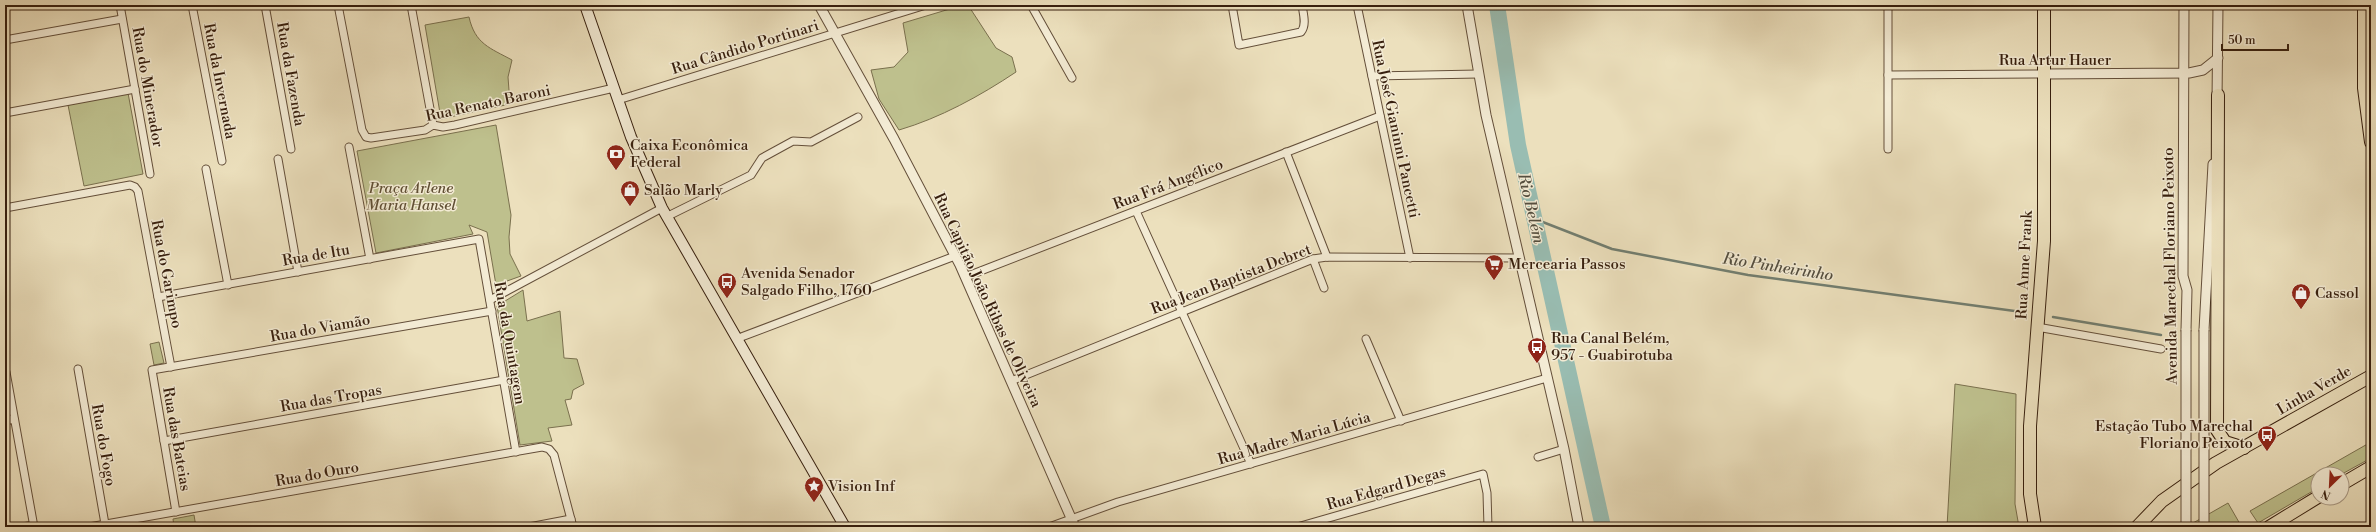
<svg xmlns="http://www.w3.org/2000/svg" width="2376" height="532" viewBox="0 0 2376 532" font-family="'Libre Bodoni',serif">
<rect width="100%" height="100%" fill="#ece0bd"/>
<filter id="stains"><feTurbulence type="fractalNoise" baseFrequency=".005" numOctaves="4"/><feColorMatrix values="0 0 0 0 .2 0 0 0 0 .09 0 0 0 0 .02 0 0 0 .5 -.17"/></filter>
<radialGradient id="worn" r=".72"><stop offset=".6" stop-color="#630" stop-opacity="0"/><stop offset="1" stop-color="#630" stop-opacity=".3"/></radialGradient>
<g fill="#bec08d" stroke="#7a704e">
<path d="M 963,5 L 968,5 L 996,48 L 1012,57 L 1016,72 C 980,96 940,118 899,130 L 879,99 L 871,70 L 894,67 L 908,52 L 903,23 Z"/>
<path d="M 469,17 C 475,44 490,48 512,60 L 508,77 L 510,104 L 441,119 L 425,25 Z"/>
<polygon points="128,93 143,174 84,186 68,105"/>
<polygon points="496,125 511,215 509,237 510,254 521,276 496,285 487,232 469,225 473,234 376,253 357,151"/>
<polygon points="523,290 527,321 560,311 564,358 577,359 584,384 573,390 571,399 565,400 572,425 548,428 552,441 520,445 497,306"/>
<polygon points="159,342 164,363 154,365 150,344"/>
<polygon points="1955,384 2016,394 2015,504 2019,527 1947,527"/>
<polygon points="2371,442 2371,458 2342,474 2318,474 2318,488 2258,523 2250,511"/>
<polygon points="2228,503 2240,524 2247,523 2249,527 2186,527"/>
<polygon points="194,515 196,527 174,527 173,519"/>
</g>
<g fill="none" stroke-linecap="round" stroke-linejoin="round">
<g stroke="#727e70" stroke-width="2.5">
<polyline points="1535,219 1612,249 1748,275 2022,312"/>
<polyline points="2053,317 2161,335"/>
</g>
<polyline stroke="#99bdb2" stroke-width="16" points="1497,5 1518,145 1603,527"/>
<g stroke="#644f3a" stroke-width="9">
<g id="minor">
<polyline points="120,5 150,174"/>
<polyline points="192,5 222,161"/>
<polyline points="265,5 291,149"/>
<polyline points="338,5 362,130 366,137 371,138 425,130 433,125 443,127 455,125 614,88"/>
<polyline points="411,5 433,125"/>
<polyline points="1031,5 1072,78"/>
<path d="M 1232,5 L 1239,45 L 1301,32 C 1307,25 1303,13 1302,5"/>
<polyline points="1357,5 1410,258"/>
<polyline points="1888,5 1888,149"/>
<polyline points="5,40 122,19"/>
<polyline points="1888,75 2044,74"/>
<polyline points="1372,76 1478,74"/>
<polyline points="618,100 926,5"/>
<polyline points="5,113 135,89"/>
<polyline points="349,147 370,259"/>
<polyline points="1286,152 1327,257"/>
<polyline points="278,159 298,272"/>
<polyline points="206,169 228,285"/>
<polyline points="5,208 130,185 135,187 138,191 171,367"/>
<polyline points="1136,211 1251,464"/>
<polyline points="666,217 751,175 762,158 793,141 811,142 858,117"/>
<polyline points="1313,259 1324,288"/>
<polyline points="965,277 1380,116"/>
<polyline points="158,297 479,239 516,452"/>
<polyline points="490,300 662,208"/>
<polyline points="2037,327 2161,349"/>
<polyline points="736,339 955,256"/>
<polyline points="1366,339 1401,421"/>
<polyline points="78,369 105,524"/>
<polyline points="6,372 34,527"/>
<polyline points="1011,381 1313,259 1327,257 1519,258"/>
<polyline points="5,421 14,419"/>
<polyline points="164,441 504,380"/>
<polyline points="1538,457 1564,449"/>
<polyline points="176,512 152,370 492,311"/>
<polyline points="23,527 33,525"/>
<polyline points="89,527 542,447 549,449 554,455 573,527"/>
<polyline points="529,527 571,519"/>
<polyline points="1049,527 1118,502 1547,378"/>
<polyline points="1297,527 1483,474 1487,493 1488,527"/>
</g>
</g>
<g stroke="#644f3a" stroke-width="11">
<g id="tertiary">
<polyline points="819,5 894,139 960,265 1075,527"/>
<polyline points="1467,5 1486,115 1564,449 1579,527"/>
<polyline points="2184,5 2183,276 2187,290 2186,330"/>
<polyline points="2044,74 2189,73 2203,70 2218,58"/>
<polyline points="2217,101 2218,5"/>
<polyline points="2204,330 2213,164"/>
</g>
</g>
<g stroke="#371f0e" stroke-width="12">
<polyline id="secondary" points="585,5 631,137 662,208 845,527"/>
</g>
<g stroke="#371f0e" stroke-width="14">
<g id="primary">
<polyline points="2364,5 2364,88 2371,142"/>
<polyline points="2035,527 2030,494 2030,426 2044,241 2044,5"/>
</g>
</g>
<g stroke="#371f0e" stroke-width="14">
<g id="trunk">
<polyline points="2218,95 2217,430 2225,442 2244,448"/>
<polyline points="2342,484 2371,467"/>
<polyline points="2137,527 2162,501 2216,463 2371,376"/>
<polyline points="2269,527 2318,497"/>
</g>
</g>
<use href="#minor" stroke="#f3ebd4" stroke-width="7"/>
<use href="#tertiary" stroke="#f3ebd4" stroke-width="9"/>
<use href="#secondary" stroke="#f3ebd4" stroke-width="10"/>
<use href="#primary" stroke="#ece0bd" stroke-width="12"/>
<use href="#trunk" stroke="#ece0bd" stroke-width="12"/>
<g stroke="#644f3a" stroke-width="11" stroke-linecap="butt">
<g id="tertiary-bridge">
<polyline points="2186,330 2186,527"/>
<polyline points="2204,330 2204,527"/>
</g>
</g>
<use href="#tertiary-bridge" stroke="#f3ebd4" stroke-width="9"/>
</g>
<defs>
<g id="bank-pin" transform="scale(1)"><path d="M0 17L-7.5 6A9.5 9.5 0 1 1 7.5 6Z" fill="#8f2418" stroke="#f3ebd4"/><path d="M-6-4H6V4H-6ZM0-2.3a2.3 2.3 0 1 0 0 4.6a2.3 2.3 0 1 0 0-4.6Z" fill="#fff"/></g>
<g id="shop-pin" transform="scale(1)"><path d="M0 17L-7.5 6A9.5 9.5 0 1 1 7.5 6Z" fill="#8f2418" stroke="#f3ebd4"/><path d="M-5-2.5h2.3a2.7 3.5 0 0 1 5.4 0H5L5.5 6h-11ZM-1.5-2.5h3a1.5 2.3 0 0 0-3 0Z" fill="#fff"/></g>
<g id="supermarket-pin" transform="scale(1)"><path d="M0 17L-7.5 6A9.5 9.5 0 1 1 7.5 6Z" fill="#8f2418" stroke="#f3ebd4"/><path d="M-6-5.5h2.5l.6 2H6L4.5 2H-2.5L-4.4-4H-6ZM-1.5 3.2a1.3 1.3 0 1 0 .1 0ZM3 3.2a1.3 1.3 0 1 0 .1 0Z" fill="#fff"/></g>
<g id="bus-pin" transform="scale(1)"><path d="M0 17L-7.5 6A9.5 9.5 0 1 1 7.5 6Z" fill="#8f2418" stroke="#f3ebd4"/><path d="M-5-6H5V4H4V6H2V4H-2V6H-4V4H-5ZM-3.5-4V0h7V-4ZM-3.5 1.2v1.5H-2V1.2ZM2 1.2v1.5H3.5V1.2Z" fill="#fff"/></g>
<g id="sight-pin" transform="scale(1)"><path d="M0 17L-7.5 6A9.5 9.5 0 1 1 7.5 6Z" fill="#8f2418" stroke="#f3ebd4"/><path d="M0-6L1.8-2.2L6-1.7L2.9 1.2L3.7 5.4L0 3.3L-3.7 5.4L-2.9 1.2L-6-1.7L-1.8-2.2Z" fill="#fff"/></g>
</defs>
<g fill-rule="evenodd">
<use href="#bank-pin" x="616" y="154"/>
<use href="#shop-pin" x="630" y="190"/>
<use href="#supermarket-pin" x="1494" y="264"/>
<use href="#bus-pin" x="727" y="282"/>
<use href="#shop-pin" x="2301" y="293"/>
<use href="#bus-pin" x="1537" y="347"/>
<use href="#bus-pin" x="2267" y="435"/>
<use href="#sight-pin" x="814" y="486"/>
</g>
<g text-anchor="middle" stroke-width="3" stroke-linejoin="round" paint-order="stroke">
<g font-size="15" fill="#371f0e" stroke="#f3ebd4">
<text transform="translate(745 47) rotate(-17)" y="5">Rua Cândido Portinari</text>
<text x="2055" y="65">Rua Artur Hauer</text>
<text transform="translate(291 74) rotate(80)" y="5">Rua da Fazenda</text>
<text transform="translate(220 81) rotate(79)" y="5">Rua da Invernada</text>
<text transform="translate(148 87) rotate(80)" y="5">Rua do Minerador</text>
<text transform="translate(488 103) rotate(-12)" y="5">Rua Renato Baroni</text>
<text transform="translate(1396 129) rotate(78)" y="5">Rua José Gianinni Pancetti</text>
<text transform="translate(1168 184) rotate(-21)" y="5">Rua Frá Angélico</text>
<text transform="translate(316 255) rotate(-10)" y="5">Rua de Itu</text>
<text transform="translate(2024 265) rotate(-87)" y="5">Rua Anne Frank</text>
<text transform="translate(2170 266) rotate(-91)" y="5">Avenida Marechal Floriano Peixoto</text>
<text transform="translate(167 274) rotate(79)" y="5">Rua do Garimpo</text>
<text transform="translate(1231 279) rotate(-21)" y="5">Rua Jean Baptista Debret</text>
<text transform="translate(988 300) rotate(65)" y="5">Rua Capitão João Ribas de Oliveira</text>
<text transform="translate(320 328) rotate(-10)" y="5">Rua do Viamão</text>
<text transform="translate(510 343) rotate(80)" y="5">Rua da Quintagem</text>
<text transform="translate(2314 390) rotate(-30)" y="5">Linha Verde</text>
<text transform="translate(331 398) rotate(-10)" y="5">Rua das Tropas</text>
<text transform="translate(1294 438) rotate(-16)" y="5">Rua Madre Maria Lúcia</text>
<text transform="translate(177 439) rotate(80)" y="5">Rua das Bateias</text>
<text transform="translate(104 445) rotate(80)" y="5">Rua do Fogo</text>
<text transform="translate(317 474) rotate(-10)" y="5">Rua do Ouro</text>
<text transform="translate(1386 488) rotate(-16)" y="5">Rua Edgard Degas</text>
</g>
<g font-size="15" fill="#371f0e" stroke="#f3ebd4" text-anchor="start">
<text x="630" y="150">Caixa Econômica<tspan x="630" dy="17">Federal</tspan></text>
<text x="644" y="195">Salão Marly</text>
<text x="1508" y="269">Mercearia Passos</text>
<text x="741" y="278">Avenida Senador<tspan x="741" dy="17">Salgado Filho, 1760</tspan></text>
<text x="2315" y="298">Cassol</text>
<text x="1551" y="343">Rua Canal Belém,<tspan x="1551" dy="17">957 - Guabirotuba</tspan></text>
<text x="2253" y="431" text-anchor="end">Estação Tubo Marechal<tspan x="2253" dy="17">Floriano Peixoto</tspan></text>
<text x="828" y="491">Vision Inf</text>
</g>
<g font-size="15" font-style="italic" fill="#604f34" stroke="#f3ebd4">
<text x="411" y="193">Praça Arlene<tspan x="411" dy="17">Maria Hansel</tspan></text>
</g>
<g font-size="16" font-style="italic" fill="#544e3f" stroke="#f3ebd4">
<text transform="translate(1532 208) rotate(77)" y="6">Rio Belém</text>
<text transform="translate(1778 266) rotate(9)" y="6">Rio Pinheirinho</text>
</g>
</g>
<rect width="2376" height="532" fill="none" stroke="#ece0bd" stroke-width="20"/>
<rect x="6" y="6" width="2364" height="520" fill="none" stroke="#371f0e" stroke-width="2"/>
<rect x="10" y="10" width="2356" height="512" fill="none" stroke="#371f0e"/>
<g transform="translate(2330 486) rotate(204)"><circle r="19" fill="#f3ebd4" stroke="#a89985"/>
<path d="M0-3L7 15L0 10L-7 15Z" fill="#8f2418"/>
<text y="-6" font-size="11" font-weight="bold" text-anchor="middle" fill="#371f0e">N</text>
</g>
<path d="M2222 44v6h66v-6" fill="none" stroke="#371f0e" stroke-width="2"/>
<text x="2228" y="44" font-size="12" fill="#371f0e" stroke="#f3ebd4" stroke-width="3" paint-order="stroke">50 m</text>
<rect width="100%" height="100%" filter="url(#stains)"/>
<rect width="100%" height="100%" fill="url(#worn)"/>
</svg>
